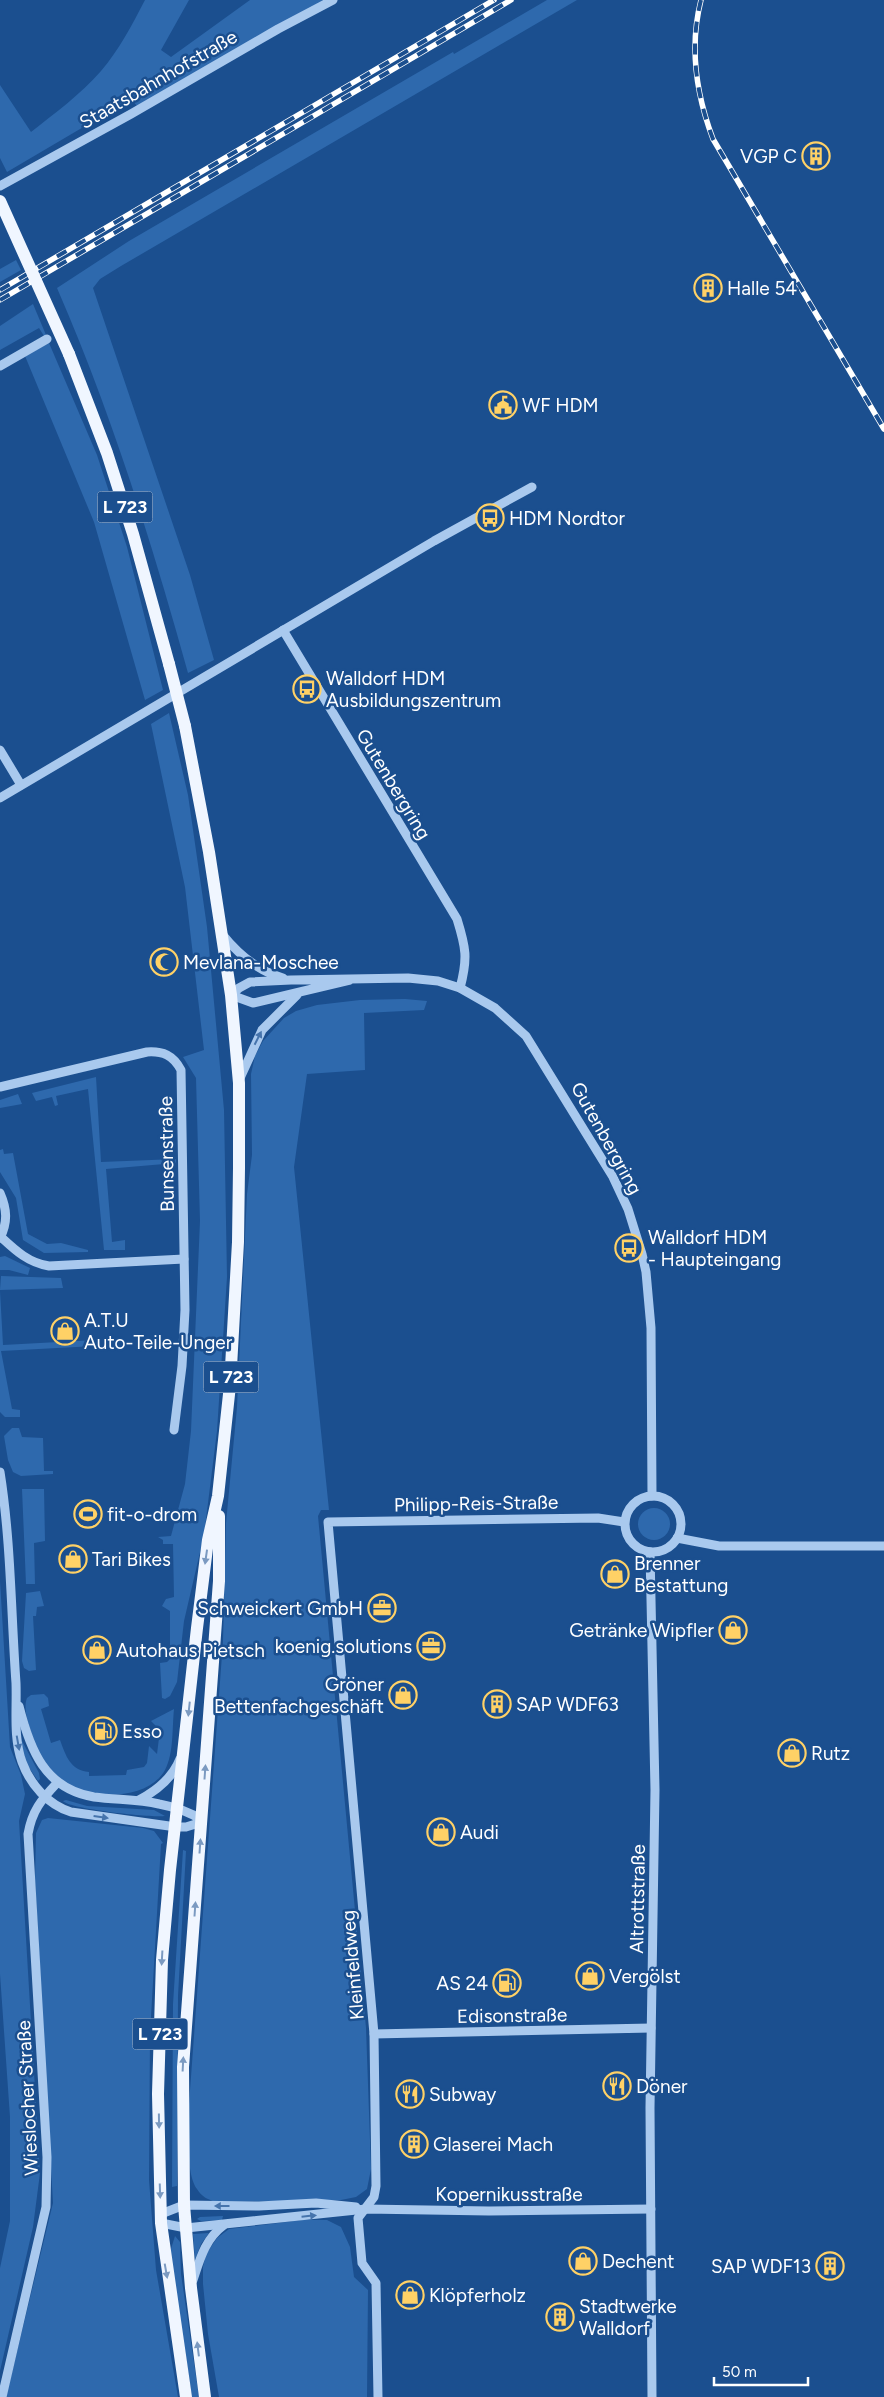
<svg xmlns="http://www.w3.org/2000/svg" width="884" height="2397" viewBox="0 0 884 2397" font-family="Figtree,sans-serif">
<rect width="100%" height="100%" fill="#1b4f8f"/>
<g fill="#2e69ad">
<path d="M 145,0 L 189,0 L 161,50 L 171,57 L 250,0 L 327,0 L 137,106 L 131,99 L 7,172 L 0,158 L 0,85 L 31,132 C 55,113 80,95 101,71 C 119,50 132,25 145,0 Z"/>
<path d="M 547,0 L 577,0 L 121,266 L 100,279 L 93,288 L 190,575 L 214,660 L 188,673 C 152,543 111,412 57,288 L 129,241 L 453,52 L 454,54 Z"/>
<polygon points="16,260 21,270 0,282 0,269"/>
<polygon points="33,304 46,335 44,336 39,328 0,350 0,326"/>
<polygon points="49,343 97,455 127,547 163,690 145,700 94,522 25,356"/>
<polygon points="169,713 188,795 207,927 224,1110 227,1277 217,1431 204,1535 184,1621 177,1682 170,1696 165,1699 162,1698 160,1663 167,1662 170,1659 170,1611 162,1606 166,1599 174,1597 173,1544 163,1544 163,1540 158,1537 171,1536 185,1484 191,1431 200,1221 196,1078 183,1057 204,1050 185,887 151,724"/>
<path d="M 405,999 L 427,1001 L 424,1010 L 364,1013 L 365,1070 L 307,1074 L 294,1167 L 329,1510 L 321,1510 L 318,1516 L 366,2028 L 371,2169 L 367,2189 L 356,2197 L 341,2200 L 216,2202 C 207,2199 202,2197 197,2189 C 185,2173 189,2125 189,2104 L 223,1641 L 226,1523 L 237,1407 L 247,1194 L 252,1155 L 251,1074 L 255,1056 L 263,1041 L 284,1018 L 296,1011 L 317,1005 L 360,1000 Z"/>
<polygon points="96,1077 101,1162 176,1159 176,1163 106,1169 112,1242 125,1240 125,1250 104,1250 88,1089 56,1096 58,1105 55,1106 52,1097 36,1101 32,1093"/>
<polygon points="18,1094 22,1104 0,1108 0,1100"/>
<polygon points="3,1149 4,1154 13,1153 28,1234 47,1244 61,1243 88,1250 88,1252 44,1253 23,1240 16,1198 0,1172 0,1150"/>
<polygon points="5,1256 30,1268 28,1275 9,1270 0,1270 0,1257"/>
<polygon points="1,1276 61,1278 63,1288 0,1290"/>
<polygon points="0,1291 3,1345 95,1340 95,1346 1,1351 12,1409 20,1410 20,1417 5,1417 0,1412"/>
<polygon points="12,1428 19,1428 22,1437 43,1438 44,1471 53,1471 53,1474 21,1476 13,1472 8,1460 4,1436"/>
<polygon points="22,1489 44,1489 45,1541 34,1543 35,1584 26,1584"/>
<circle cx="654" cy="1524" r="16"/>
<polygon points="0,1581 10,1747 21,1775 25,1794 19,1821 40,2173 33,2227 0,2371 0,2268 10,2221 10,2117 0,1974"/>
<polygon points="40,1591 44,1606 37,1607 36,1616 33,1616 36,1670 29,1671 24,1668 22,1661 26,1593"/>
<path d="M 44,1694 L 48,1698 L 49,1706 L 41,1709 L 51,1743 L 60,1740 C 66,1756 70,1770 89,1772 L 89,1776 L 126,1775 L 127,1770 L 144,1767 L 147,1763 L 149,1746 L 157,1754 L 160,1730 L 151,1721 L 174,1709 C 172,1728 174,1753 165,1770 C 148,1801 90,1800 64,1783 C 46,1771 37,1751 31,1732 C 28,1722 23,1708 27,1698 L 31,1695 Z"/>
<polygon points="20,1737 39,1773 40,1779 38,1781 26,1763"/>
<path d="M 66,1800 L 87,1806 L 154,1810 L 165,1816 C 153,1818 69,1809 63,1801 Z"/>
<polygon points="48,1818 143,1828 154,1831 163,1843 161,1844 150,2034 149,2180 156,2270 178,2397 6,2397 53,2203 35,1881 36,1833 42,1820"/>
<polygon points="183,1850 186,1851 178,1996 177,2186 172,2187 173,2004"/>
<polygon points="223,2216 222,2220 201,2221 197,2219 200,2217"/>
<polygon points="302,2220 327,2220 341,2227 350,2247 354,2277 368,2290 367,2397 219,2397 208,2334 203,2284 203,2267 206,2254 217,2238 229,2229"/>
<polygon points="209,2233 201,2244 195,2260 193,2234"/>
<polygon points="175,2236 180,2242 181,2274 199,2397 192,2397 170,2252"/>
</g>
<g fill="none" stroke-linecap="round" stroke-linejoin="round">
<g stroke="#a9c9ee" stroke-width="9">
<polyline points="0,186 131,114 278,29 333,0"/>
<polyline points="0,366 47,339"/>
<path d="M 283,630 L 457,919 C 466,948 468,958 460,988"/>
<polyline points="0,750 21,785"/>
<polyline points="0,798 434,541 532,487"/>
<path d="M 222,934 C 238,954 258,971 283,978"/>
<polyline points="350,980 253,1003 231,995 239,988 250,982 291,980 408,978 438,981 460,988 495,1008 526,1036 613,1177 628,1209 642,1254 646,1272 651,1328 652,1496"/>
<polyline points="240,1078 262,1030 297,995"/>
<path d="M 0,1087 L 147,1052 C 163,1051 173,1055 181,1070 L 185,1310 L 182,1366 L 174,1430"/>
<path d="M 0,1193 C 7,1209 8,1222 0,1238"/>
<path d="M 1,1237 C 16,1251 29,1263 49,1266 L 184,1259"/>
<path d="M 0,1472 C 11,1541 11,1613 16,1683 C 17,1710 13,1737 22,1762 C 30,1784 48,1805 71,1812 L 176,1827 L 186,1827 L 202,1822"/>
<circle cx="653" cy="1524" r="28"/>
<polyline points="677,1538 719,1546 884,1546"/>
<polyline points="650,1552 655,1790 650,2108 652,2397"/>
<path d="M 19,1706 C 30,1750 45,1789 94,1797 C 116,1800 138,1799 159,1804 C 175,1807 188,1811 202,1820"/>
<path d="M 139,1800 C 156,1791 173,1777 180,1759"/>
<polyline points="374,2034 651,2028"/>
<polyline points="161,2214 184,2205 259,2206 316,2203 356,2207"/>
<polyline points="161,2223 186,2228 366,2209 489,2211 651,2209"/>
<path d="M 193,2280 C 200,2259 205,2239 224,2225"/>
<path d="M 2,2397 L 46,2207 L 47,2157 L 28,1834 C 32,1811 41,1800 57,1783"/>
<polyline points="378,2397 376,2283 362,2263 358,2218 374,2197 376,2186 374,2034 328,1522 598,1518 624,1522"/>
</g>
<g stroke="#f0f6ff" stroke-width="12">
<polyline points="69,354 107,453 133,534 169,664"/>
<polyline points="185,726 209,852 231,995 239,1083 239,1168 238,1242 230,1385 218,1496 208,1540 197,1628 170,1870 162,1960 158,2094 161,2223 186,2397"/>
<polyline points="205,2397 191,2288 184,2205 183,2067 219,1581 219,1516"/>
</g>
<g stroke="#fff" stroke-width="5.5">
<g id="rail">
<path d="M 701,0 C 689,47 696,94 713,139 L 884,429"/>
<polyline points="0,290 494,0"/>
<polyline points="0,300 511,0"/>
</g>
</g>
<use href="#rail" stroke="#1b4f8f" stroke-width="4" stroke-dasharray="11" stroke-linecap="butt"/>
<g stroke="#f0f6ff" stroke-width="12">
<polyline points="0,201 69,354"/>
<polyline points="169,664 185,726"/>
</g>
</g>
<defs><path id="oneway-solid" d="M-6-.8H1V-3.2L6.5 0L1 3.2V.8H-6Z" transform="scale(1.25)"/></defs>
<g fill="#4674ac">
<use href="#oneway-solid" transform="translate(258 1038) rotate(-63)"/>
<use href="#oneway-solid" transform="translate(18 1743) rotate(80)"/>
<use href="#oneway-solid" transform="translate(101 1817) rotate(8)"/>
<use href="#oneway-solid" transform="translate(222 2206) rotate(180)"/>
<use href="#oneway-solid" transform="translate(309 2216) rotate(-6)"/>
</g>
<g fill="#7b9ac1">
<use href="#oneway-solid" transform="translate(206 1557) rotate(98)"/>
<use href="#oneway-solid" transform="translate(189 1709) rotate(96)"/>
<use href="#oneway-solid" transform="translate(205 1772) rotate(-86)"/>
<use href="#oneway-solid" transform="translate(200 1846) rotate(-86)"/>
<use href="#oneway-solid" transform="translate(195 1909) rotate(-86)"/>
<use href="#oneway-solid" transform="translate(162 1958) rotate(93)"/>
<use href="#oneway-solid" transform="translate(183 2064) rotate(-87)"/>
<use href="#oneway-solid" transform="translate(159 2121) rotate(89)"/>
<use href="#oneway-solid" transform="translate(160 2191) rotate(88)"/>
<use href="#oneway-solid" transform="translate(166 2271) rotate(80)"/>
<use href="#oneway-solid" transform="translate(198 2349) rotate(-97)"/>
</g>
<defs>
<g id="building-ring" transform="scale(1.4375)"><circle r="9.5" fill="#1b4f8f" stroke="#ffd166" stroke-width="1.5"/><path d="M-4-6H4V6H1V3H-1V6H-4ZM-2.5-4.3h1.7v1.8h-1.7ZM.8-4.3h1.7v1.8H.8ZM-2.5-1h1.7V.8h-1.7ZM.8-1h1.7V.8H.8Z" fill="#ffd166"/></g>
<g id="civic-ring" transform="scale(1.4375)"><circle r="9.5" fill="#1b4f8f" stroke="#ffd166" stroke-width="1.5"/><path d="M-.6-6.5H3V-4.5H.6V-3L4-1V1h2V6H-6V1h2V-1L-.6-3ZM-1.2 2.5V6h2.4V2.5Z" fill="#ffd166"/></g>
<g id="bus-ring" transform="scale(1.4375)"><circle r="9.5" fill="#1b4f8f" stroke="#ffd166" stroke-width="1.5"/><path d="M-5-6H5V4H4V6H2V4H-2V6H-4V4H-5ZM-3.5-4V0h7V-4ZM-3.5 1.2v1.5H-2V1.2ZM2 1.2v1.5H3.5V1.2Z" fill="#ffd166"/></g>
<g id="mosque-ring" transform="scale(1.4375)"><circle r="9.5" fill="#1b4f8f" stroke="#ffd166" stroke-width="1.5"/><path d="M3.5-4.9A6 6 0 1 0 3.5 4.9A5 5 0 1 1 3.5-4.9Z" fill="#ffd166"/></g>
<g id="shop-ring" transform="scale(1.4375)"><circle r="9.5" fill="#1b4f8f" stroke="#ffd166" stroke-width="1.5"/><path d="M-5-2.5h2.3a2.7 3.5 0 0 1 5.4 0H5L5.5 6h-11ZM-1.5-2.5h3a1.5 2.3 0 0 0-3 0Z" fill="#ffd166"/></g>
<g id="stadium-ring" transform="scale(1.4375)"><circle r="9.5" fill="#1b4f8f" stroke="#ffd166" stroke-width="1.5"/><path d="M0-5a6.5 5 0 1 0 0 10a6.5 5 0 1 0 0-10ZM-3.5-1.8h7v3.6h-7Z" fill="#ffd166"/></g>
<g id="office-ring" transform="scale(1.4375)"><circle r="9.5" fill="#1b4f8f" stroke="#ffd166" stroke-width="1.5"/><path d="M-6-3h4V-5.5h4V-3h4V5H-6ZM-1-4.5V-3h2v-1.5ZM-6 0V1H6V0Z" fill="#ffd166"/></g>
<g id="fuel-ring" transform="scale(1.4375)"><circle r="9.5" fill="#1b4f8f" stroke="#ffd166" stroke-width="1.5"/><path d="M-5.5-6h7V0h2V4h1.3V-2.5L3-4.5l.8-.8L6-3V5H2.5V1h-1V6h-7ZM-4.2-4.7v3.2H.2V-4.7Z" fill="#ffd166"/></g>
<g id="restaurant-ring" transform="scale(1.4375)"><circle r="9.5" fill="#1b4f8f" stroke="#ffd166" stroke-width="1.5"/><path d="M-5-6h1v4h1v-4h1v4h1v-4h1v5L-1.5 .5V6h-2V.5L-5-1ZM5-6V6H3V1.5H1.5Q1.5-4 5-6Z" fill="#ffd166"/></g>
</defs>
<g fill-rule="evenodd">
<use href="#building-ring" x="816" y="156"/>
<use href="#building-ring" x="708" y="288"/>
<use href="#civic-ring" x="503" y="405"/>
<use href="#bus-ring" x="490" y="518"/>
<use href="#bus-ring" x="307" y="689"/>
<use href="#mosque-ring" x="164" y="962"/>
<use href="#bus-ring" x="629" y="1248"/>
<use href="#shop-ring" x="65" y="1331"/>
<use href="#stadium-ring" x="88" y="1514"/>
<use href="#shop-ring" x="73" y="1559"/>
<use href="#shop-ring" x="615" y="1574"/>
<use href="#office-ring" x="382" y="1608"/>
<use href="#shop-ring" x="733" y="1630"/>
<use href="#office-ring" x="431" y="1646"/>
<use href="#shop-ring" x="97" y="1650"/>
<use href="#shop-ring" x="403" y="1695"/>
<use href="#building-ring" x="497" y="1704"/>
<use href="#fuel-ring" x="103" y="1731"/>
<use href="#shop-ring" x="792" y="1753"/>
<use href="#shop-ring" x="441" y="1832"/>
<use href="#shop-ring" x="590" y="1976"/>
<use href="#fuel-ring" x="507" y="1983"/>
<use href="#restaurant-ring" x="617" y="2086"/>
<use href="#restaurant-ring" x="410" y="2094"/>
<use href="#building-ring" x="414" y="2144"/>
<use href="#shop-ring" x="583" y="2261"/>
<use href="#building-ring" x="830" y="2266"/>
<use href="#shop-ring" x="410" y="2295"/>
<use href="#building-ring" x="560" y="2317"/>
</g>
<g text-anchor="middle" stroke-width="5" stroke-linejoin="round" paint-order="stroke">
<g fill="#1b4f8f" stroke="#bbcadd" stroke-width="1">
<rect x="97.5" y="491.5" width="55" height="31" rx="4"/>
<rect x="203.5" y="1361.5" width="55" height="31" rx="4"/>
<rect x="132.5" y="2018.5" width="55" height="31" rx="4"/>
</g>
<g font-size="18" font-weight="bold" fill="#fff">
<text x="125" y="513">L 723</text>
<text x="231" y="1383">L 723</text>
<text x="160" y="2040">L 723</text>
</g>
<g font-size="19" fill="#fff" stroke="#1b4f8f">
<text transform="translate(158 79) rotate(-30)" y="7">Staatsbahnhofstraße</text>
<text transform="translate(394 784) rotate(59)" y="7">Gutenbergring</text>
<text transform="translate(607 1138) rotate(61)" y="7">Gutenbergring</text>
<text transform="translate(166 1154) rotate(-91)" y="7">Bunsenstraße</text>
<text transform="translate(476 1503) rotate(-1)" y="7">Philipp-Reis-Straße</text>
<text transform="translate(637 1899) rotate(-89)" y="7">Altrottstraße</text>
<text transform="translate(352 1965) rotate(-95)" y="7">Kleinfeldweg</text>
<text transform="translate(512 2015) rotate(-1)" y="7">Edisonstraße</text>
<text transform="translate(27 2098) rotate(-93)" y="7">Wieslocher Straße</text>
<text x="509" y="2201">Kopernikusstraße</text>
</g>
<g font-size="19" fill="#fff" stroke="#1b4f8f" text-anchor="start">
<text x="797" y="163" text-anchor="end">VGP C</text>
<text x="727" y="295">Halle 54</text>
<text x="522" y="412">WF HDM</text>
<text x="509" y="525">HDM Nordtor</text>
<text x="326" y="685">Walldorf HDM<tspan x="326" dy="22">Ausbildungszentrum</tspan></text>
<text x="183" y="969">Mevlana-Moschee</text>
<text x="648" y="1244">Walldorf HDM<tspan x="648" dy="22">- Haupteingang</tspan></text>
<text x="84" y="1327">A.T.U<tspan x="84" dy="22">Auto-Teile-Unger</tspan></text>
<text x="107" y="1521">fit-o-drom</text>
<text x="92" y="1566">Tari Bikes</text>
<text x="634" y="1570">Brenner<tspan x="634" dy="22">Bestattung</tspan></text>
<text x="363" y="1615" text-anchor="end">Schweickert GmbH</text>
<text x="714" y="1637" text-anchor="end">Getränke Wipfler</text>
<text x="412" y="1653" text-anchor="end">koenig.solutions</text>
<text x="116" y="1657">Autohaus Pietsch</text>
<text x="384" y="1691" text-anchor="end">Gröner<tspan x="384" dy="22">Bettenfachgeschäft</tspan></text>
<text x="516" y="1711">SAP WDF63</text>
<text x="122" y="1738">Esso</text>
<text x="811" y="1760">Rutz</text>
<text x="460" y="1839">Audi</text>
<text x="609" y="1983">Vergölst</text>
<text x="488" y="1990" text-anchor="end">AS 24</text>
<text x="636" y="2093">Döner</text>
<text x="429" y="2101">Subway</text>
<text x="433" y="2151">Glaserei Mach</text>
<text x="602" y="2268">Dechent</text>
<text x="811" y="2273" text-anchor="end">SAP WDF13</text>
<text x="429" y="2302">Klöpferholz</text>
<text x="579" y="2313">Stadtwerke<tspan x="579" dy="22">Walldorf</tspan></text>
</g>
</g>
<path d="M714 2377v8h94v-8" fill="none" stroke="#ffffff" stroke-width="2.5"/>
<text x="722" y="2377" font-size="15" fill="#ffffff" stroke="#1b4f8f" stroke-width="4" paint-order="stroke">50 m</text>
</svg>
